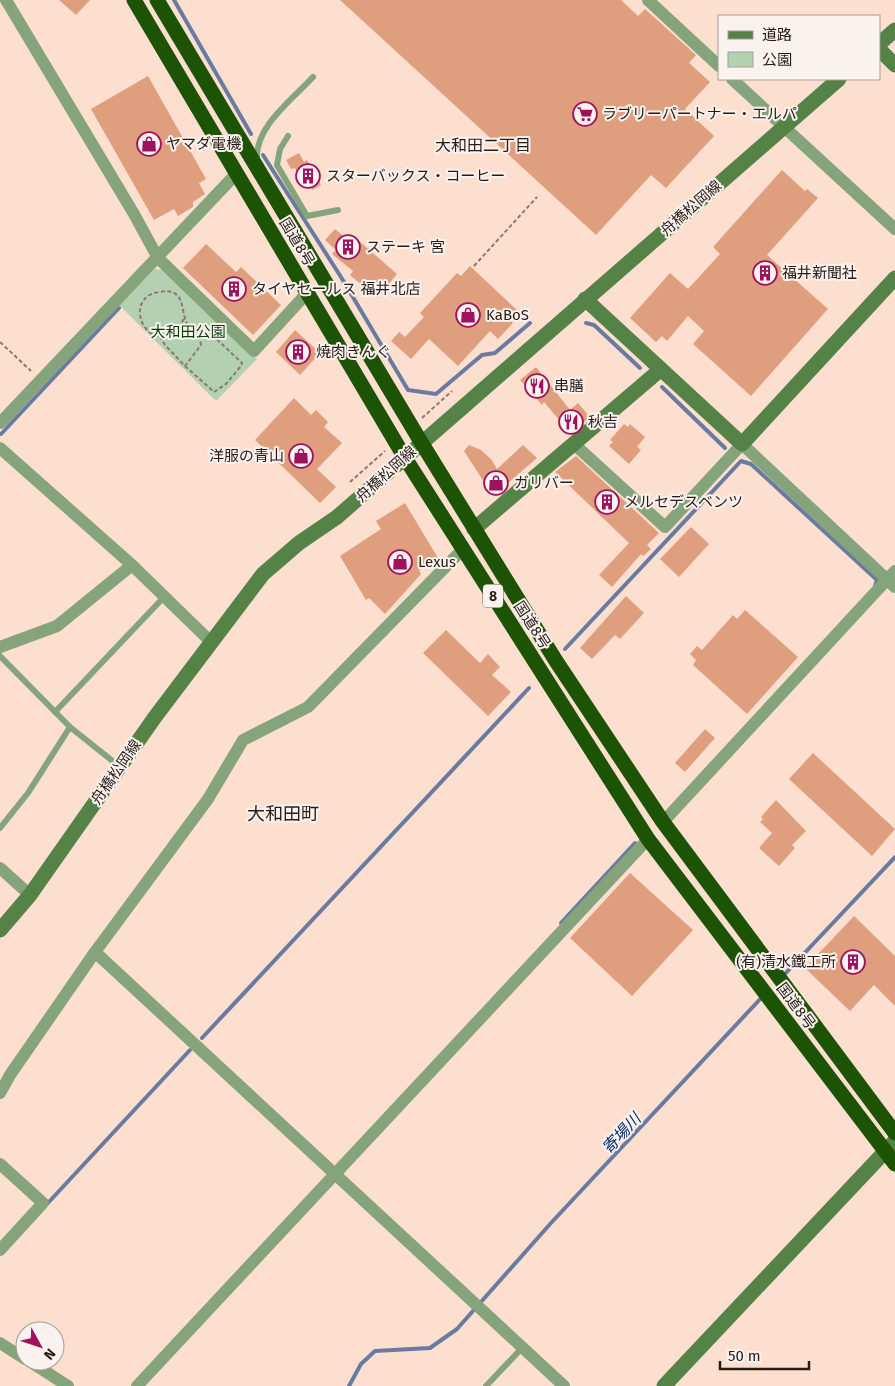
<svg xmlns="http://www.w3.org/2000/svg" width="895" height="1386" viewBox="0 0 895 1386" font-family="'Fira Sans','Noto Sans JP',sans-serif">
<rect width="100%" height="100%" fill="#fddfd0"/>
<polygon fill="#b3d1b1" points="155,269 167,271 257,359 216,401 119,305"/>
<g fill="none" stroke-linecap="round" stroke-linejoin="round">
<g stroke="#697ba1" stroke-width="4">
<polyline points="174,0 251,134"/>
<polyline points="263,155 341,277 408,390 436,394 482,355 495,353 530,323"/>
<polyline points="586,323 594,325 640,368"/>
<polyline points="662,387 725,448"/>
<polyline points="1,434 119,308"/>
<polyline points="565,649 741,461 751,464 877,580 875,586"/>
<polyline points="561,923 635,843"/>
<polyline points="782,977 895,857"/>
<polyline points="202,1038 529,688"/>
<polyline points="47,1204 190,1050"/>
<polyline points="349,1386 361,1364 375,1351 430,1348 457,1329 551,1223 763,996"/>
</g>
</g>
<g fill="#df9f7e">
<polygon points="59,0 90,0 76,15"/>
<polygon points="340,0 621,0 638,16 645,9 696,55 689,63 710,82 685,109 714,136 666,188 651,175 596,235"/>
<polygon points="148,76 206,179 199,183 205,194 193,202 193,207 178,216 174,209 154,220 91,109"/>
<polygon points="299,153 304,162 307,160 321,185 312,190 308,183 304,185 295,168 291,169 286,160"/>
<polygon points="782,170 805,191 807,189 818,198 767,255 828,309 751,396 693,344 704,331 688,316 667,341 662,336 656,342 630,318 670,273 688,289 720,254 713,247"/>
<polygon points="335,229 347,239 351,234 397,274 377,298 350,275 353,271 332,254 336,250 325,240"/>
<polygon points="206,244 236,272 241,267 281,305 253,335 183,268"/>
<polygon points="470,266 518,311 510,320 513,323 498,339 490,331 458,366 429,339 411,359 391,341 399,332 405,337 424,317 420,313 457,273 461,276"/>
<polygon points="295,330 320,353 300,375 276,352"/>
<polygon points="536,367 570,410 578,403 590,417 571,434 544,402 542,405 520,380"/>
<polygon points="294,398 311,415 316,410 328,422 324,427 342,443 317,469 336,487 320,503 255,440"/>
<polygon points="624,424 628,427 630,424 645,437 637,447 641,450 629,464 609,446 613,442 610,440"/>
<polygon points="469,445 481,450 491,459 497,469 523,445 537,458 493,496 464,451"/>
<polygon points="576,456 659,533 647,545 651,549 643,556 641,554 612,587 599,575 629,543 555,472"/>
<polygon points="405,503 438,558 419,570 421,574 385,614 369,598 366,600 340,556 381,529 376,521"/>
<polygon points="691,527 709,544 679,577 660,559"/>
<polygon points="626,596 644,613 620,639 615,635 592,659 580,648"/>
<polygon points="745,610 798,657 747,714 693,665 696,660 690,654 697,646 702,650 733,615 737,619"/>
<polygon points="446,630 480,663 488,654 500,667 492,675 511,692 488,716 423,653"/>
<polygon points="705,729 715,738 685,772 675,763"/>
<polygon points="813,753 895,829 872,856 789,779"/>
<polygon points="776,800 806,831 792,845 795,848 779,866 759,848 772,833 760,822 763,819 761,817"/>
<polygon points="630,873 693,930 632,996 570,938"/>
<polygon points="854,916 895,956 895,1006 874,985 850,1011 805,968"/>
</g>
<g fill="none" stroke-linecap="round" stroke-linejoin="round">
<g stroke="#8d786d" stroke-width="2" stroke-dasharray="4 2.5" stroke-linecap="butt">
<polyline points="474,266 537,197"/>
<path d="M 184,319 C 153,368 117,298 159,292 C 186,287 180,309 187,324 C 197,330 204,333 215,329"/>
<polyline points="160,336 165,345 185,366 201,345 199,331"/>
<polyline points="0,342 31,371"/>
<polyline points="185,366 214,392 226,384 241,366 242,363 209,332"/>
<polyline points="422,418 452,391"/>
<polyline points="350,482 385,451"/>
</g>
<g stroke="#85a47c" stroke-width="6">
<polyline points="288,136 280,149 277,165 307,216 338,210"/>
<path d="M 257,161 C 254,127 292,100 313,77"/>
<polyline points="0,656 70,727 120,767"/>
<polyline points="55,712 164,597"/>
<polyline points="0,828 28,793 70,727"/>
<polyline points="486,1386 522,1348"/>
</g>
<g stroke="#85a47c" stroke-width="12">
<polyline points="6,0 134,214 158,258 254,351 307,293"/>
<polyline points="648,0 719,66"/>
<polyline points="732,79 895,229"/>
<polyline points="0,423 236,174"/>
<polyline points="574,444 665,527 742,444 895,587"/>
<polyline points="0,448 132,565 211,642"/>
<polyline points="0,647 57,626 132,565"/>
<polyline points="663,822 895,571"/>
<polyline points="0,868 30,895"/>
<polyline points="95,952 564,1386"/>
<polyline points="0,1093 10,1075 95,952 208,799 243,740 308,707 463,549"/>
<polyline points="0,1164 43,1203 0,1250"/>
<polyline points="0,1343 25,1359"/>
<polyline points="29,1361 68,1386"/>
<polyline points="137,1386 648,839"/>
</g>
<g stroke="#558347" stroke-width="15">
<polyline points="879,44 895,30"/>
<polyline points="879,49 895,65"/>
<polyline points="585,299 742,444 895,278"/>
<polyline points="474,529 660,370"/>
<polyline points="0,930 30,895 155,717 263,574 299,543 337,517 839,79"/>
<polyline points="664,1386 895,1141"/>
</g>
<g stroke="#1c5304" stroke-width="15">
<polyline points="134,0 405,458 648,839 895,1164"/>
<polyline points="157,0 421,442 556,661 663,822 895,1133"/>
</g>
</g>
<defs>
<g id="supermarket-ring" transform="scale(1.25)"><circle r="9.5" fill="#f9f2ee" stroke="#9e115d" stroke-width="1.5"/><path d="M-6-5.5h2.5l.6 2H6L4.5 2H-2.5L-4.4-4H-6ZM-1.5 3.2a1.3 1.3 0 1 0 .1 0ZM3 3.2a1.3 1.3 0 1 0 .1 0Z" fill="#9e115d"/></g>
<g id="shop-ring" transform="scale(1.25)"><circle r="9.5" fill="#f9f2ee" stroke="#9e115d" stroke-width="1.5"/><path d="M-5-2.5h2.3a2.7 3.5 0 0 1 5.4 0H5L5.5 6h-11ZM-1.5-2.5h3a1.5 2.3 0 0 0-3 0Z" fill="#9e115d"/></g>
<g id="building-ring" transform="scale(1.25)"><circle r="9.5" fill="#f9f2ee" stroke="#9e115d" stroke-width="1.5"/><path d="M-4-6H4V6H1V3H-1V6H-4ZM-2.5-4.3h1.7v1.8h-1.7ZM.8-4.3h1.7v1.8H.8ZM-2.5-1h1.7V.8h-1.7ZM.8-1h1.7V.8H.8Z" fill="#9e115d"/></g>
<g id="restaurant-ring" transform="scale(1.25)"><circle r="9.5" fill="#f9f2ee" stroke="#9e115d" stroke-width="1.5"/><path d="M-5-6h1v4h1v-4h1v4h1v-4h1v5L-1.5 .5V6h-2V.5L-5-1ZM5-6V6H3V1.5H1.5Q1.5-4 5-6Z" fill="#9e115d"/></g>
</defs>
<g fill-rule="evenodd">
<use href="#supermarket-ring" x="585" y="114"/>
<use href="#shop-ring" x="149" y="144"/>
<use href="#building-ring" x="308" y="176"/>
<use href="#building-ring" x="348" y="247"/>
<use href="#building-ring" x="765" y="273"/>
<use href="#building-ring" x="234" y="289"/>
<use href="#shop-ring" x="468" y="315"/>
<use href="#building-ring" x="298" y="352"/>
<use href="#restaurant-ring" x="537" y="386"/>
<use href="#restaurant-ring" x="571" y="422"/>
<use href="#shop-ring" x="301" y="456"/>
<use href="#shop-ring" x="496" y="483"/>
<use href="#building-ring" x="607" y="502"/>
<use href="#shop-ring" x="400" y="562"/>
<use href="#building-ring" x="853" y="962"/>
</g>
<g text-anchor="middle" stroke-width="4" stroke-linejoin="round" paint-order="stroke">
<rect fill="#f9f2ee" stroke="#675c55" stroke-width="1" x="483" y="584.5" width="20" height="23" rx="4"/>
<g font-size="14" font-weight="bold" fill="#281b14">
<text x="493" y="601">8</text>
</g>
<g font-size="15" fill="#281b14" stroke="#f9f2ee" text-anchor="start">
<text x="602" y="119">ラブリーパートナー・エルパ</text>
<text x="166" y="149">ヤマダ電機</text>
<text x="326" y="181">スターバックス・コーヒー</text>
<text x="366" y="252">ステーキ 宮</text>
<text x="782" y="278">福井新聞社</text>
<text x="252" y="294">タイヤセールス 福井北店</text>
<text x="486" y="320">KaBoS</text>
<text x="316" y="357">焼肉きんぐ</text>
<text x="554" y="391">串膳</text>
<text x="588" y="427">秋吉</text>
<text x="284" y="461" text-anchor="end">洋服の青山</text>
<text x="514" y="488">ガリバー</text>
<text x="624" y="507">メルセデスベンツ</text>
<text x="418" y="567">Lexus</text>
<text x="836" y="967" text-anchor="end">(有)清水鐵工所</text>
</g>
<g font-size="15" fill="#281b14" stroke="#f9f2ee">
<text transform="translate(691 208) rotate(-41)" y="5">舟橋松岡線</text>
<text transform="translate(297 242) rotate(59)" y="5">国道8号</text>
<text transform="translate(386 474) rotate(-42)" y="5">舟橋松岡線</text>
<text transform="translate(532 625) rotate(57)" y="5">国道8号</text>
<text transform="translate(116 772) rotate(-55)" y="5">舟橋松岡線</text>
<text transform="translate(796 1006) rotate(53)" y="5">国道8号</text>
</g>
<g font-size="15" fill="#063c0a" stroke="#f9f2ee">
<text x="188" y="337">大和田公園</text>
</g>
<g font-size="16" fill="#281b14" stroke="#f9f2ee">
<text x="483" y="151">大和田二丁目</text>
</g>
<g font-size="16" font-style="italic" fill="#08296a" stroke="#f9f2ee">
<text transform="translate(621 1133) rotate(-47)" y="6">寄場川</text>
</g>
<g font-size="18" fill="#281b14" stroke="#f9f2ee">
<text x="283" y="820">大和田町</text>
</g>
</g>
<rect x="718" y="15" width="162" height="65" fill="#f9f2ee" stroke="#a59c97"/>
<rect x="728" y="31" width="25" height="8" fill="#558347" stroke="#a59c97"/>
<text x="762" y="40" font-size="15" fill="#281b14">道路</text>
<rect x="728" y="52" width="25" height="15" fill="#b3d1b1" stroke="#a59c97"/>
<text x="762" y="65" font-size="15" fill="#281b14">公園</text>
<g transform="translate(40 1346) rotate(130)"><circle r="24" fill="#f9f2ee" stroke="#a59c97"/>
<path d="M0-4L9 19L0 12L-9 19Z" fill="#9e115d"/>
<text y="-8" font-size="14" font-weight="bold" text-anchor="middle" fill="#281b14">N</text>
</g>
<path d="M720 1361v8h89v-8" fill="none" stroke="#281b14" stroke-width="2.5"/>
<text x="728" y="1361" font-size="15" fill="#281b14" stroke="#f9f2ee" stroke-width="4" paint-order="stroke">50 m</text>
</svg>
